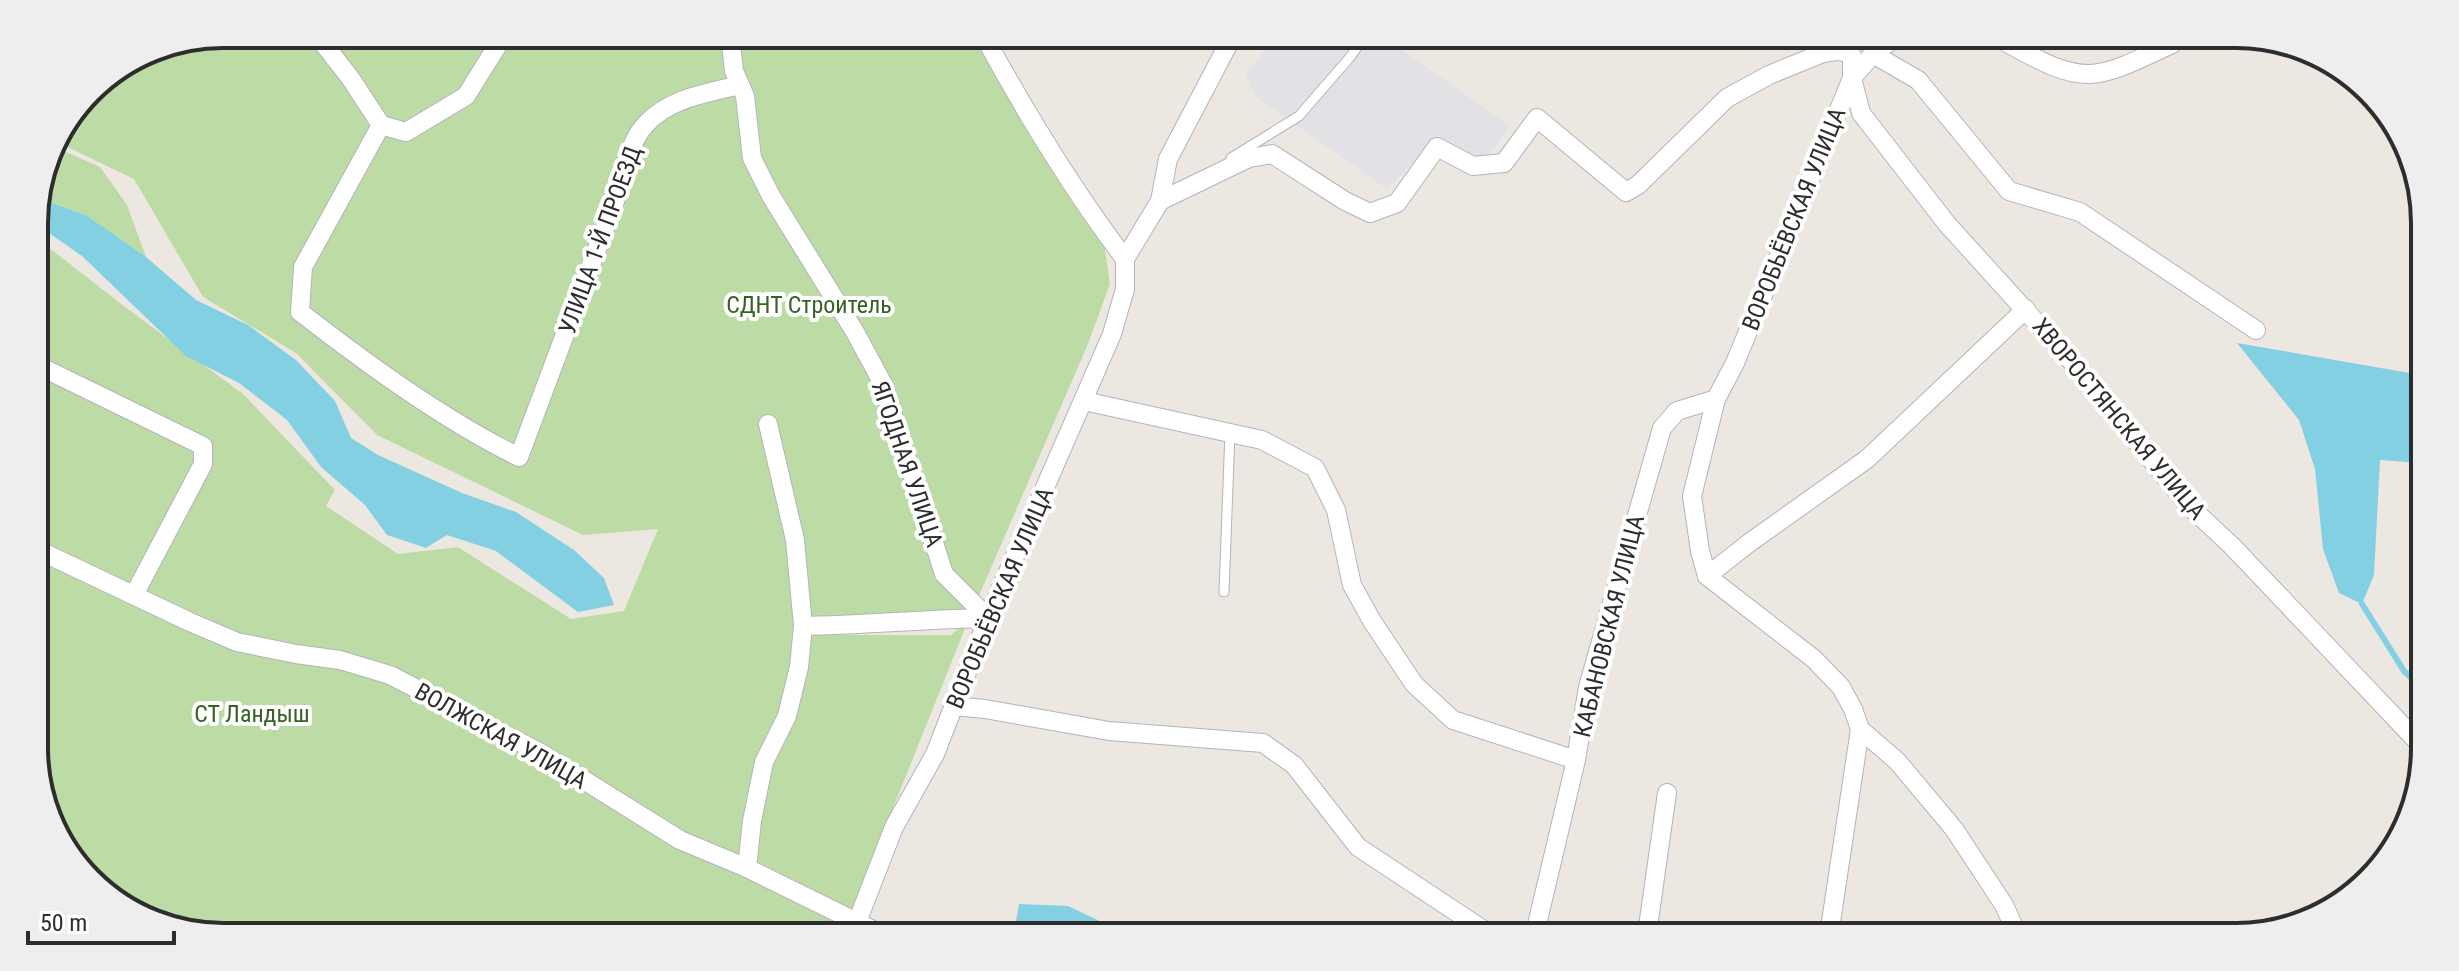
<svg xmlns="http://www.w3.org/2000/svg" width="2459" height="971" viewBox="0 0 2459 971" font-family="'Roboto Condensed',sans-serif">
<rect width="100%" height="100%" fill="#ece7e1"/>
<polygon fill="#e2e1e6" points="1274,39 1407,40 1401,49 1510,126 1484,162 1438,138 1387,189 1256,97 1246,74"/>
<g fill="#bddca5" fill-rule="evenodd">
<path d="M 223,34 L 976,38 L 1103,237 L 1110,284 L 1088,344 L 968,621 L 844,930 L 162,927 L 81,872 L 38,784 L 35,241 L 39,240 L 129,310 L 243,394 L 335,490 L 326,506 L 398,554 L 458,547 L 571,619 L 624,611 L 658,529 L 583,535 L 377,435 L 296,353 L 203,297 L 134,179 L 53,140 L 98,81 L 151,48 ZM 966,622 L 951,635 L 828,635 L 828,634 Z"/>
<polygon points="52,146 100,167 127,205 146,257 86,215 38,198"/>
</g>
<g fill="#82d0e1">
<polygon points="38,198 86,215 146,257 196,300 248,325 296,360 335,401 351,438 378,455 462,493 516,512 574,550 604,578 614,605 578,612 496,551 447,535 426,548 387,535 365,505 321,467 287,420 239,383 186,356 82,256 46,231 35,228 34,210"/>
<polygon points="2237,343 2421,375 2420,463 2380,460 2374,575 2362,604 2339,593 2323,549 2315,469 2299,420"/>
<polygon points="1019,904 1068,906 1121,931 1019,931 1015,927"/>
</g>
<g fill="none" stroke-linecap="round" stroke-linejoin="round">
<polyline stroke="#82d0e1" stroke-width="6" points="2362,604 2404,671 2417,683"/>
<g stroke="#b2b4bb" stroke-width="11">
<g id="service">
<polyline points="1231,158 1299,116 1351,56 1362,40"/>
<polyline points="1224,592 1230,432"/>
</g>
</g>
<g stroke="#b2b4bb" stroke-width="20">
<g id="minor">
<polyline points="316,34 351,79 381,125 406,132 466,96 504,35"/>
<polyline points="730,36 734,71 745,96 752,158 771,196 855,332 883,384 944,574 988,618"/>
<path d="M 985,38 C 1027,115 1072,189 1125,259"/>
<polyline points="1876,42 1873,54 1852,78 1735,363 1716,399 1692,496 1700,551 1707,576 1814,659 1841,687 1853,709 1860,729 1897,761 1954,829 2004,905 2018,936"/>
<polyline points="1889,42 1873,54 1918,80 2009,191 2080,212 2256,330"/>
<path d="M 2007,43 C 2032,56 2059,74 2089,74 C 2114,74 2149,54 2172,44"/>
<path d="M 381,125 L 303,267 L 300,312 C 367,364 444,420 519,457 C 551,372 582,288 614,204 C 623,179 627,144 646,124 C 670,98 707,93 740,85"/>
<polyline points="1160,201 1249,158 1272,154 1345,201 1370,213 1397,203 1437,147 1473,166 1504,163 1537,118 1626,192 1638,185 1727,98 1769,75 1823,53 1836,51 1846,52 1852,56 1852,78 1861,113 1947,224 2073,363 2188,505 2232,546 2416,740"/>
<polyline points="1125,259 1160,201 1168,159 1231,39"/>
<polyline points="35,364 203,446 203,464 134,595"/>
<polyline points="1084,401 1262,440 1315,468 1336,510 1352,585 1372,621 1414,684 1453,720 1576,760"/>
<polyline points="36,549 190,622 237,642 296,654 340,660 390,675 539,752 680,840 747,868 873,930"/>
<polyline points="1707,576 1749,543 1867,459 2026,309"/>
<path d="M 803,626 C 865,625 926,619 988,618"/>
<polyline points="954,706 985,709 1109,731 1263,743 1294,765 1358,847 1488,933"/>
<polyline points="747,868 752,821 764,762 787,716 799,667 803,626 795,540 768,424"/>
<polyline points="854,930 894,827 935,754 988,618 1112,334 1125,289 1125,259"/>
<polyline points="1535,933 1576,760 1588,687 1662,428 1677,411 1716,399"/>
<polyline points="1647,934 1667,793"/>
<polyline points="1829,935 1860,729"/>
</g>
</g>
<use href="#service" stroke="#fff" stroke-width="9"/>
<use href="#minor" stroke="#fff" stroke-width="18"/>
</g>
<g text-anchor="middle" stroke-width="8" stroke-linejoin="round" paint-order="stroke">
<g font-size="24" fill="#2d2d2d" stroke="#fff">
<text transform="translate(1794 219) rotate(-68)" y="8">ВОРОБЬЁВСКАЯ УЛИЦА</text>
<text transform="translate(600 240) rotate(-70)" y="8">УЛИЦА 1-Й ПРОЕЗД</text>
<text transform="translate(2119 419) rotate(50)" y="8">ХВОРОСТЯНСКАЯ УЛИЦА</text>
<text transform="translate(907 464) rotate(71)" y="8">ЯГОДНАЯ УЛИЦА</text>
<text transform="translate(1000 598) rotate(-67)" y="8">ВОРОБЬЁВСКАЯ УЛИЦА</text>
<text transform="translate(1609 626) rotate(-76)" y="8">КАБАНОВСКАЯ УЛИЦА</text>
<text transform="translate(501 736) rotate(29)" y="8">ВОЛЖСКАЯ УЛИЦА</text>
</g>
<g font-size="24" fill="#376225" stroke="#fff">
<text x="809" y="313">СДНТ Строитель</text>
<text x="252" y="722">СТ Ландыш</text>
</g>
</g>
<path d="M0 0H2459V971H0ZM223 48H2236A175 175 0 0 1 2411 223V748A175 175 0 0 1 2236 923H223A175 175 0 0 1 48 748V223A175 175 0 0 1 223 48Z" fill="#eee" fill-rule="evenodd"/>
<path fill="none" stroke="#2d2d2d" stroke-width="4" d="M223 48H2236A175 175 0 0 1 2411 223V748A175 175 0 0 1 2236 923H223A175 175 0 0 1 48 748V223A175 175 0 0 1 223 48Z"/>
<path d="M28 931v12h146v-12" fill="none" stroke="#2d2d2d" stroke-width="4"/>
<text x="40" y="931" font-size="24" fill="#2d2d2d" stroke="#ffffff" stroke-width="6" paint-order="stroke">50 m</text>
</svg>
